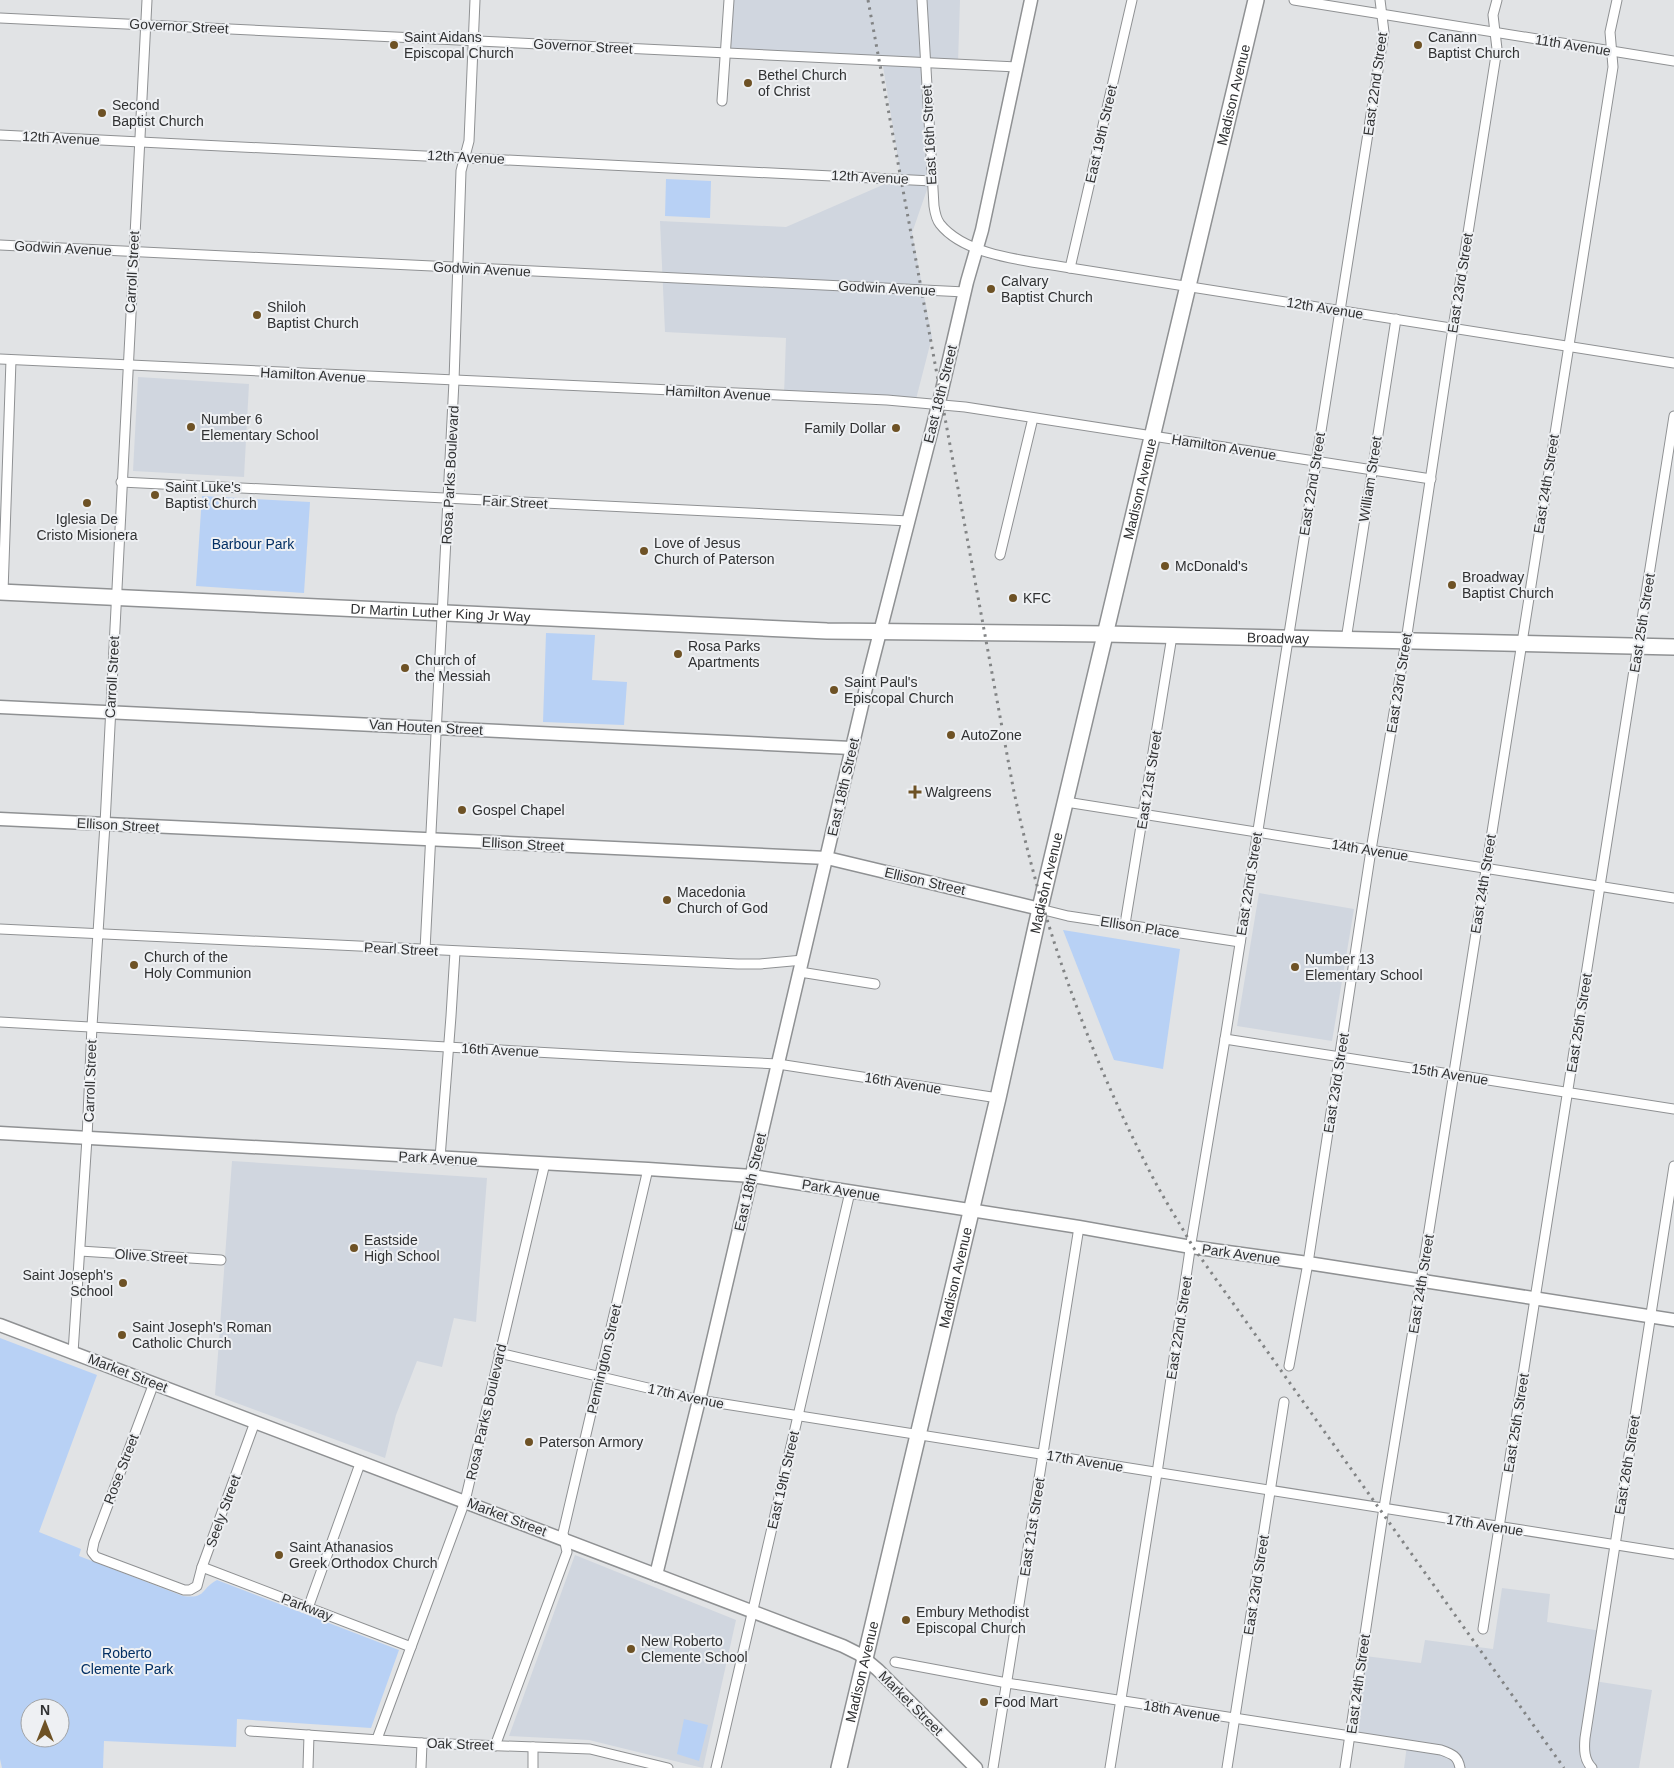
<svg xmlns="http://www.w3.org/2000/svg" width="1674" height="1768" viewBox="0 0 1674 1768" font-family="Arial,sans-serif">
<rect width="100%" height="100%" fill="#e1e3e5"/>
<g fill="#d0d6df">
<polygon points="728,0 960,0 958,63 927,62 931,178 912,233 932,337 915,403 784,395 786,338 665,332 660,221 786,227 901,177 882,60 724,52"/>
<polygon points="138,377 249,384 244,477 133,471"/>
<polygon points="1259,893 1354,909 1332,1041 1237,1026"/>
<polygon points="232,1161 487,1178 476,1322 454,1318 442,1367 417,1361 396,1415 385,1458 215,1395"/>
<polygon points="575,1555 736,1620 703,1768 589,1740 509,1736"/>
<polygon points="1502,1588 1550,1594 1547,1622 1601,1631 1594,1681 1652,1690 1639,1768 1404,1768 1407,1745 1353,1736 1365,1656 1421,1663 1425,1640 1493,1649"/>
</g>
<g fill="#b8d1f5" fill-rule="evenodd">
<polygon points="666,179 711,181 710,218 665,216"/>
<polygon points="202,496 310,502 304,593 196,586"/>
<polygon points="546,633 595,635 592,680 627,682 624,725 543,722"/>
<polygon points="1063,930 1180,949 1163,1069 1114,1060"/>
<path d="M 0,1338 L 97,1375 L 39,1532 L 81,1549 L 79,1556 L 183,1596 C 207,1599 200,1589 217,1580 L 399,1650 L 371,1728 L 237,1719 L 236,1747 L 104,1741 L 103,1768 L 2,1768 L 0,1759 ZM 30,1708 L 60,1708 L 60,1738 L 30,1738 Z"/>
<polygon points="684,1719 708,1725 699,1761 677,1754"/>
</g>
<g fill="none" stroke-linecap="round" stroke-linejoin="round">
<g stroke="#8f9193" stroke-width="11">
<g id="street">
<path d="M 922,0 L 934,206 C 935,213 936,219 940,224 C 966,257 1031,261 1070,268 L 1674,363"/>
<polyline points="1294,0 1674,61"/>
<polyline points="0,18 1017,67"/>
<polyline points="722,101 729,0"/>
<polyline points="0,135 932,181"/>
<polyline points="0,245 965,292"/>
<polyline points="1070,268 1132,0"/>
<polyline points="0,359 887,400 965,407 1431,479"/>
<polyline points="121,482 909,521"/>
<polyline points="1000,555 1033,418"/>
<polyline points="3,592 11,360"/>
<polyline points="1346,640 1396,319"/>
<polyline points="1066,802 1674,898"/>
<polyline points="1040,909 1068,916 1240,942"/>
<polyline points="1125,924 1172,636"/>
<polyline points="0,929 738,964 760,964 803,960"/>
<polyline points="425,950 454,381 461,171 469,141 475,0"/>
<polyline points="800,972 875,984"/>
<polyline points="0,1022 626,1057 778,1064 998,1098"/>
<polyline points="1225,1039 1674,1109"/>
<polyline points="440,1158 451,1016 455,952"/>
<polyline points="80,1251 221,1260"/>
<polyline points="73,1353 87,1138 92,1026 105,824 147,0"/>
<polyline points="499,1353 699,1400 1674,1554"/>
<polyline points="1289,1366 1308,1263 1371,850 1406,641 1453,328 1497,49 1493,15 1497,0"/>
<polyline points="154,1383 94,1542 92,1552 96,1557 184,1590 190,1590 197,1586 202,1567 255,1422"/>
<polyline points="202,1567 411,1647"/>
<polyline points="308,1608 361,1461"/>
<polyline points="1483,1629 1674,416"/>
<path d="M 895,1662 L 1007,1683 L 1441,1750 C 1452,1754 1458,1756 1460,1768"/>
<polyline points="250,1731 422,1743 590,1749 668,1768"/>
<polyline points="377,1739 465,1501 545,1163"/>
<polyline points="495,1746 567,1552 563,1533 648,1169"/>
<polyline points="308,1768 309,1735"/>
<polyline points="421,1768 422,1743"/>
<polyline points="533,1768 533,1747"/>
<path d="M 716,1768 C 762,1576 804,1383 850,1192"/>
<polyline points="993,1768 1079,1227"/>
<polyline points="1110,1768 1157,1473 1191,1243 1225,1039 1384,32 1380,0"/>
<polyline points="1227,1768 1284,1402"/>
<polyline points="1345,1768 1383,1514 1421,1281 1613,67 1610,32 1617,0"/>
<path d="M 1592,1768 C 1584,1760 1584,1749 1585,1738 L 1674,1166"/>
</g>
</g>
<g stroke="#8f9193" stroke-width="15">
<g id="secondary">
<polyline points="0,707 851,748"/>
<polyline points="0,819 827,858 1040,909"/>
<polyline points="0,1133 648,1169 752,1176 1079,1227 1191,1247 1308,1263 1674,1320"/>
<polyline points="0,1325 843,1646 859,1654 878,1670 976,1768"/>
<polyline points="656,1575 699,1400 870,671 941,394 967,282 982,230 1031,0"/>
</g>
</g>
<g stroke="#8f9193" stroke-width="18">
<g id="primary">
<path id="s1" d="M 0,592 L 827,631 L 1106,634 L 1674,647"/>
<path id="s2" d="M 839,1768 L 998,1098 L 1041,904 L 1256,0"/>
</g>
</g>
<use href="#street" stroke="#fff" stroke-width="9"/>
<use href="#secondary" stroke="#fff" stroke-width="12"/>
<use href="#primary" stroke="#fff" stroke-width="15"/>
<path stroke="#828485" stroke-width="3" stroke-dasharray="2.5 5" stroke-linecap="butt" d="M 868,0 L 1013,787 C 1041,921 1087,1050 1150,1172 C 1163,1198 1179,1222 1193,1247 L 1564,1768"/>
</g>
<g fill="#6e5225" stroke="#eef0f3" stroke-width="2">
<circle cx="394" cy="45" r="5"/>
<circle cx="1418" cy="45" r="5"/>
<circle cx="748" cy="83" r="5"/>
<circle cx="102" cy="113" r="5"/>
<circle cx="991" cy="289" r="5"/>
<circle cx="257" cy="315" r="5"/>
<circle cx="191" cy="427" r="5"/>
<circle cx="896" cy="428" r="5"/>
<circle cx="155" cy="495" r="5"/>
<circle cx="87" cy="503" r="5"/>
<circle cx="644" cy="551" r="5"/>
<circle cx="1165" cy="566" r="5"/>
<circle cx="1452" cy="585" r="5"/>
<circle cx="1013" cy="598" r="5"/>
<circle cx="678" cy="654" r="5"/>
<circle cx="405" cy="668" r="5"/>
<circle cx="834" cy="690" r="5"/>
<circle cx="951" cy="735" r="5"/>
<path d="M912.5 784.5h5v5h5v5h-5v5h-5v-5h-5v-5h5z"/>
<circle cx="462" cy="810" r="5"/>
<circle cx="667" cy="900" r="5"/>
<circle cx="134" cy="965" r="5"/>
<circle cx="1295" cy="967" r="5"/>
<circle cx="354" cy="1248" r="5"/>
<circle cx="123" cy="1283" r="5"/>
<circle cx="122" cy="1335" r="5"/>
<circle cx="529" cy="1442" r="5"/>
<circle cx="279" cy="1555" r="5"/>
<circle cx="906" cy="1620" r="5"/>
<circle cx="631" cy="1649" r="5"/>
<circle cx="984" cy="1702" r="5"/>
</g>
<g text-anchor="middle" stroke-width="4" stroke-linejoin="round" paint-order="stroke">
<g font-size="14" fill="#303132" stroke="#eef0f3">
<text transform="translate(179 26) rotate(3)" y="5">Governor Street</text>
<text transform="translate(1573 45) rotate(9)" y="5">11th Avenue</text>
<text transform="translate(583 46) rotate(3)" y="5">Governor Street</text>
<text transform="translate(1375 84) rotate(-82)" y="5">East 22nd Street</text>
<text dy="5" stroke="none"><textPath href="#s2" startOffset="1719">Madison Avenue</textPath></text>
<text transform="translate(1101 134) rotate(-77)" y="5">East 19th Street</text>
<text transform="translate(929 135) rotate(-93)" y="5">East 16th Street</text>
<text transform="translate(61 138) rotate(3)" y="5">12th Avenue</text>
<text transform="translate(466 157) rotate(3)" y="5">12th Avenue</text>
<text transform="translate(870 177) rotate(3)" y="5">12th Avenue</text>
<text transform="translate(63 248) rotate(3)" y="5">Godwin Avenue</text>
<text transform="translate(482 269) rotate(3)" y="5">Godwin Avenue</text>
<text transform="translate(132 272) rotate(-87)" y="5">Carroll Street</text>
<text transform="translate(1460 283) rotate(-81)" y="5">East 23rd Street</text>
<text transform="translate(887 288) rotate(3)" y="5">Godwin Avenue</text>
<text transform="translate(1325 308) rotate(9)" y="5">12th Avenue</text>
<text transform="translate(313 375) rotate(3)" y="5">Hamilton Avenue</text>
<text transform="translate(718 393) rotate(3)" y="5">Hamilton Avenue</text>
<text transform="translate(940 394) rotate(-76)" y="5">East 18th Street</text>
<text transform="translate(1224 447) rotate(9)" y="5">Hamilton Avenue</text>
<text transform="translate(450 475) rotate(-87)" y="5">Rosa Parks Boulevard</text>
<text transform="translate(1370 479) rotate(-81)" y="5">William Street</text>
<text transform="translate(1312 484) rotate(-81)" y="5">East 22nd Street</text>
<text transform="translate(1546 484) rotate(-81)" y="5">East 24th Street</text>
<text dy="5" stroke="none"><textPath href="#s2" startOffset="1314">Madison Avenue</textPath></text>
<text transform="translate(515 502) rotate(3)" y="5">Fair Street</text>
<text dy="5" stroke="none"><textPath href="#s1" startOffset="441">Dr Martin Luther King Jr Way</textPath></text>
<text transform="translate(1642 623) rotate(-81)" y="5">East 25th Street</text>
<text dy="5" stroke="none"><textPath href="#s1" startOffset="1279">Broadway</textPath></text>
<text transform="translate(112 677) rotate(-87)" y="5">Carroll Street</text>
<text transform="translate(1399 683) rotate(-81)" y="5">East 23rd Street</text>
<text transform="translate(426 727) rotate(3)" y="5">Van Houten Street</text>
<text transform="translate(1149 780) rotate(-81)" y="5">East 21st Street</text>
<text transform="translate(843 787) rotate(-77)" y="5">East 18th Street</text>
<text transform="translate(118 825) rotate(3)" y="5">Ellison Street</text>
<text transform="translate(523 844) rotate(3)" y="5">Ellison Street</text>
<text transform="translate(1370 850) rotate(9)" y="5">14th Avenue</text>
<text transform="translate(925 881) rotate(13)" y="5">Ellison Street</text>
<text dy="5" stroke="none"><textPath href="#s2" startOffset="909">Madison Avenue</textPath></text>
<text transform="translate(1249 884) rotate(-81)" y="5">East 22nd Street</text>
<text transform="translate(1483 884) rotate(-81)" y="5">East 24th Street</text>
<text transform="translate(1140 927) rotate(9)" y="5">Ellison Place</text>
<text transform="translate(401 949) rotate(3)" y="5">Pearl Street</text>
<text transform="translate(1579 1023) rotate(-81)" y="5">East 25th Street</text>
<text transform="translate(500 1050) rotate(3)" y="5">16th Avenue</text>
<text transform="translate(1450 1074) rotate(9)" y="5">15th Avenue</text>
<text transform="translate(90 1081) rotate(-88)" y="5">Carroll Street</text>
<text transform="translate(903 1083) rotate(9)" y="5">16th Avenue</text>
<text transform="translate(1336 1083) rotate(-81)" y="5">East 23rd Street</text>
<text transform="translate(438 1158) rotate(3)" y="5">Park Avenue</text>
<text transform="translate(750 1182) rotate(-77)" y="5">East 18th Street</text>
<text transform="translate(841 1190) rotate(9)" y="5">Park Avenue</text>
<text transform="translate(1241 1254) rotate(8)" y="5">Park Avenue</text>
<text transform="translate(151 1256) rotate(4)" y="5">Olive Street</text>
<text dy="5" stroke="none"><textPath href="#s2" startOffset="504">Madison Avenue</textPath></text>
<text transform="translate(1421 1284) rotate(-81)" y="5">East 24th Street</text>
<text transform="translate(1179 1328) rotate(-81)" y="5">East 22nd Street</text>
<text transform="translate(604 1359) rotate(-77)" y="5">Pennington Street</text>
<text transform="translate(128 1373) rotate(21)" y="5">Market Street</text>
<text transform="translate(686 1396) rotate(12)" y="5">17th Avenue</text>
<text transform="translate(486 1412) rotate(-77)" y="5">Rosa Parks Boulevard</text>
<text transform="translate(1516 1423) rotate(-81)" y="5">East 25th Street</text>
<text transform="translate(1085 1461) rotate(9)" y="5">17th Avenue</text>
<text transform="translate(1627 1465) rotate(-81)" y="5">East 26th Street</text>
<text transform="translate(121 1469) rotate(-69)" y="5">Rose Street</text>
<text transform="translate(783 1480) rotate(-77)" y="5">East 19th Street</text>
<text transform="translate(223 1511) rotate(-70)" y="5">Seely Street</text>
<text transform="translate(507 1517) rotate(21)" y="5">Market Street</text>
<text transform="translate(1485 1525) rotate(9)" y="5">17th Avenue</text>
<text transform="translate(1032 1527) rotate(-81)" y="5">East 21st Street</text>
<text transform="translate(1256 1585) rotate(-81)" y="5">East 23rd Street</text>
<text transform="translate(307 1607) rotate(21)" y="5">Parkway</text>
<text dy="5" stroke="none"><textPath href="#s2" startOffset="99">Madison Avenue</textPath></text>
<text transform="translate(1358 1684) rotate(-82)" y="5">East 24th Street</text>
<text transform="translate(911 1703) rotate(45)" y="5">Market Street</text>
<text transform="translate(1182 1711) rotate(9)" y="5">18th Avenue</text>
<text transform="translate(460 1744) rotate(2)" y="5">Oak Street</text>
</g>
<g font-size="14" fill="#303132" stroke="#eef0f3" text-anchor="start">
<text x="404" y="42">Saint Aidans<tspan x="404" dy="16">Episcopal Church</tspan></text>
<text x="1428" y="42">Canann<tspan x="1428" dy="16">Baptist Church</tspan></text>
<text x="758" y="80">Bethel Church<tspan x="758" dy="16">of Christ</tspan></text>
<text x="112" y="110">Second<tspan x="112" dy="16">Baptist Church</tspan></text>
<text x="1001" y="286">Calvary<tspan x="1001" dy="16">Baptist Church</tspan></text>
<text x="267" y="312">Shiloh<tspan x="267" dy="16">Baptist Church</tspan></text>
<text x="201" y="424">Number 6<tspan x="201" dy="16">Elementary School</tspan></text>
<text x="886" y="433" text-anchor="end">Family Dollar</text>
<text x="165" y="492">Saint Luke's<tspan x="165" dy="16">Baptist Church</tspan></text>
<text x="87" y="524" text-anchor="middle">Iglesia De<tspan x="87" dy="16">Cristo Misionera</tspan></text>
<text x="654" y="548">Love of Jesus<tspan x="654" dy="16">Church of Paterson</tspan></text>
<text x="1175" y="571">McDonald's</text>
<text x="1462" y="582">Broadway<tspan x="1462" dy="16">Baptist Church</tspan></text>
<text x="1023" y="603">KFC</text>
<text x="688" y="651">Rosa Parks<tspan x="688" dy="16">Apartments</tspan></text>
<text x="415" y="665">Church of<tspan x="415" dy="16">the Messiah</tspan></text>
<text x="844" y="687">Saint Paul's<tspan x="844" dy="16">Episcopal Church</tspan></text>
<text x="961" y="740">AutoZone</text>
<text x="925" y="797">Walgreens</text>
<text x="472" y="815">Gospel Chapel</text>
<text x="677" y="897">Macedonia<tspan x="677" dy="16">Church of God</tspan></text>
<text x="144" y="962">Church of the<tspan x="144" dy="16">Holy Communion</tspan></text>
<text x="1305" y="964">Number 13<tspan x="1305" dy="16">Elementary School</tspan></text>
<text x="364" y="1245">Eastside<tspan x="364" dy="16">High School</tspan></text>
<text x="113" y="1280" text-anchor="end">Saint Joseph's<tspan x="113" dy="16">School</tspan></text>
<text x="132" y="1332">Saint Joseph's Roman<tspan x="132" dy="16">Catholic Church</tspan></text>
<text x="539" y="1447">Paterson Armory</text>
<text x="289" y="1552">Saint Athanasios<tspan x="289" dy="16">Greek Orthodox Church</tspan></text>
<text x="916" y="1617">Embury Methodist<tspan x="916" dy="16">Episcopal Church</tspan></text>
<text x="641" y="1646">New Roberto<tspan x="641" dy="16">Clemente School</tspan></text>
<text x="994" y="1707">Food Mart</text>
</g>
<g font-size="14" fill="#022f64" stroke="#eef0f3">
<text x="253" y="549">Barbour Park</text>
<text x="127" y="1658">Roberto<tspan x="127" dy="16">Clemente Park</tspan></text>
</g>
</g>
<g transform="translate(45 1723)"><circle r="24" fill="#eef0f3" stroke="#a2a4a6"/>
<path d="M0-4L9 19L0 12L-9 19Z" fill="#6e5225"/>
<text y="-8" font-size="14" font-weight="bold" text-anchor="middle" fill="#303132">N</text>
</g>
</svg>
